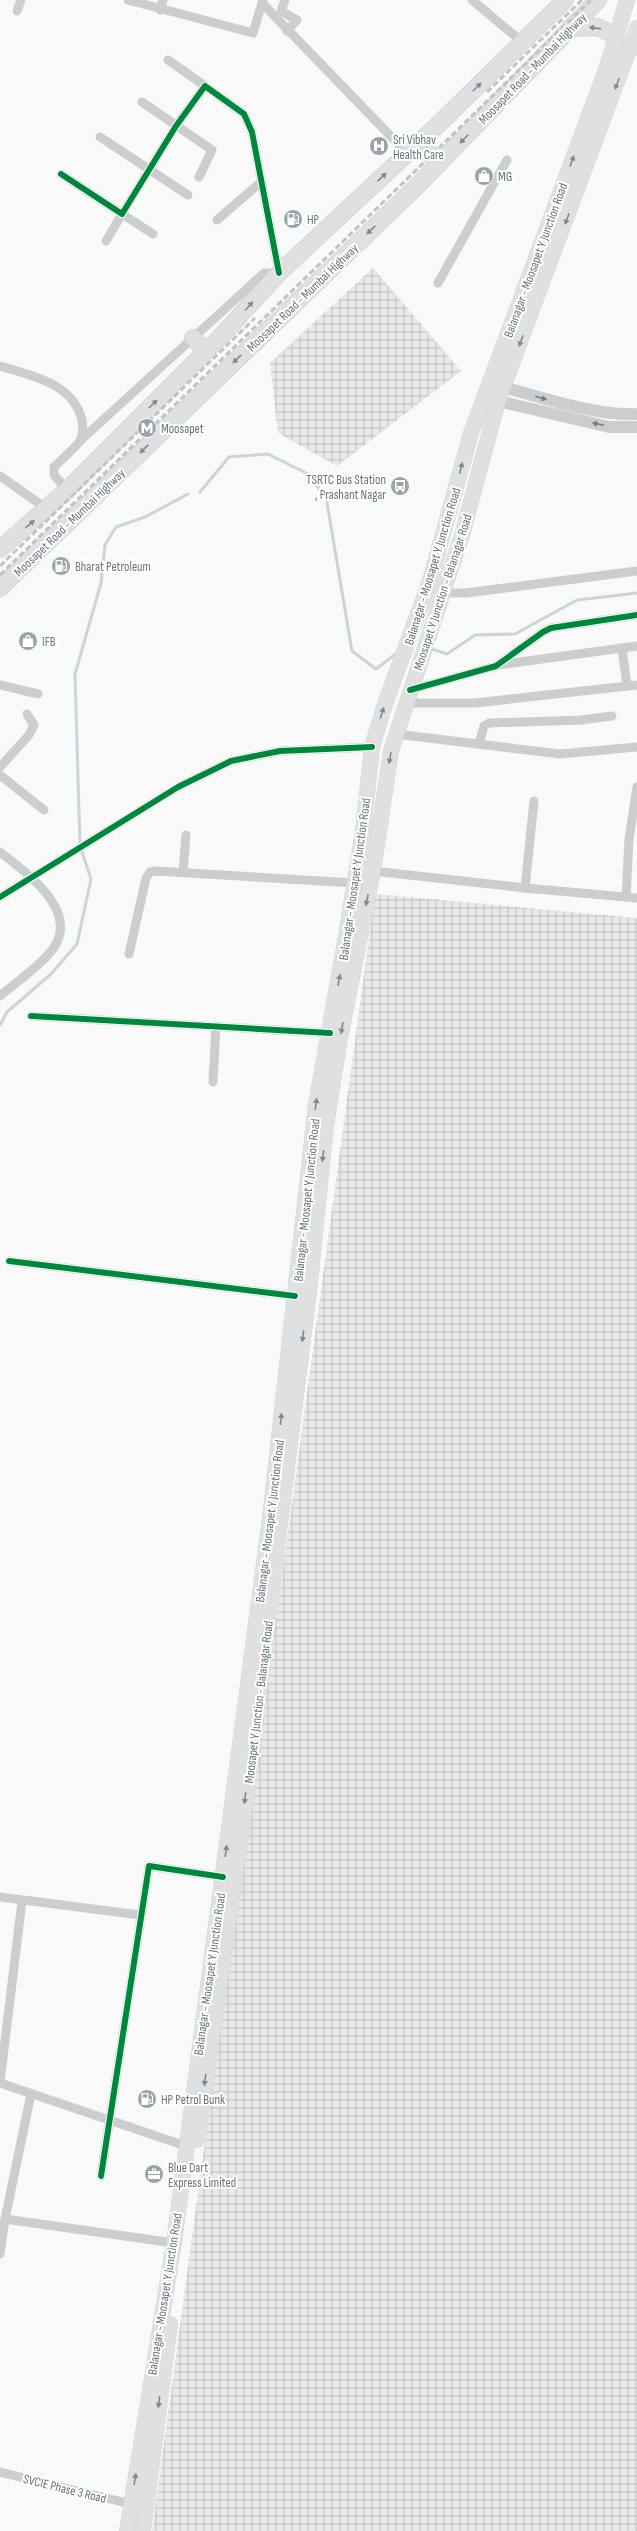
<svg xmlns="http://www.w3.org/2000/svg" width="637" height="2531" viewBox="0 0 637 2531" font-family="'Sofia Sans Condensed',sans-serif">
<defs>
<pattern id="industrial-grid" width="8" height="8" patternUnits="userSpaceOnUse"><rect width="8" height="8" fill="#e7e9e9"/><path d="M0 4h8M4 0v8" fill="none" stroke="#bfc1c2"/></pattern>
</defs>
<rect width="100%" height="100%" fill="#f9f9f9"/>
<g fill="url(#industrial-grid)">
<polygon points="373,268 461,371 337,466 278,433 270,363"/>
<polygon points="375,894 637,918 637,2531 152,2531"/>
</g>
<g fill="none" stroke-linecap="round" stroke-linejoin="round">
<g stroke="#cdd4d7" stroke-width="3">
<polyline points="200,492 229,457 268,454 306,473 326,497 352,651 376,669 397,653"/>
<polyline points="429,648 447,654 475,635 515,634 577,600 637,593"/>
<polyline points="0,1025 7,1012 51,974 77,944 91,879 80,846 75,674 101,583 105,545 116,527 145,517 188,494"/>
</g>
<g stroke="#d5d6d6" stroke-width="16">
<g id="primary">
<polyline points="197,2140 245,1806 310,1283 326,1125 340,1038 373,871 391,751 462,535 498,401 637,28"/>
<polyline points="127,2531 174,2243 270,1518 316,1104 345,942 363,831 372,747 385,704 430,581 471,433 607,67 627,0"/>
<polyline points="143,2531 170,2324"/>
</g>
</g>
<g stroke="#d5d6d6" stroke-width="18">
<g id="trunk">
<polyline points="570,28 598,27 612,34 615,41"/>
<polyline points="630,48 637,46"/>
<polyline points="420,142 439,164"/>
<polyline points="193,338 206,351"/>
<polyline points="0,549 67,490 222,335 279,273 443,120 565,0"/>
<polyline points="0,588 415,188 598,0"/>
</g>
</g>
<g stroke="#cccdce" stroke-width="9">
<polyline points="128,0 253,33 262,3"/>
<polyline points="263,0 262,3 407,153"/>
<polyline points="285,0 281,11 297,20 287,31"/>
<polyline points="472,0 522,42"/>
<polyline points="160,10 163,0"/>
<polyline points="17,11 21,0"/>
<polyline points="168,60 205,86"/>
<polyline points="142,102 212,150 199,177"/>
<polyline points="100,137 188,195"/>
<polyline points="61,174 122,214 176,126 205,86 244,114 252,132 279,273"/>
<polyline points="217,220 261,182"/>
<polyline points="106,241 122,214 153,234"/>
<polyline points="438,283 507,160"/>
<path d="M 0,366 C 32,376 73,383 82,420 C 83,426 83,436 80,441 C 73,450 62,459 54,467 L 54,475 L 67,490"/>
<polyline points="81,440 264,273 271,273 274,279"/>
<polyline points="0,476 47,509"/>
<polyline points="443,593 466,593 637,571"/>
<polyline points="622,648 627,686"/>
<polyline points="498,665 637,646"/>
<polyline points="0,685 38,694"/>
<polyline points="410,690 496,666 543,632 551,628 637,615"/>
<polyline points="405,703 475,703 637,685"/>
<polyline points="396,734 560,754 637,747"/>
<polyline points="479,744 484,726 489,723 581,720 612,716"/>
<polyline points="0,767 29,735 34,725 27,714"/>
<polyline points="0,775 44,810"/>
<path d="M 0,852 C 24,870 76,908 56,944 C 47,961 15,983 0,996"/>
<polyline points="373,871 525,888 534,801"/>
<polyline points="183,872 186,835"/>
<polyline points="525,888 637,898"/>
<polyline points="0,897 178,787 231,761 280,751 372,747"/>
<polyline points="626,897 629,839 637,787"/>
<polyline points="129,954 146,878 150,872 156,871 354,883"/>
<polyline points="31,1016 330,1033"/>
<polyline points="213,1082 216,1026"/>
<polyline points="9,1261 295,1296"/>
<polyline points="0,1897 140,1915"/>
<polyline points="0,2082 22,1901"/>
<polyline points="0,2083 186,2146"/>
<polyline points="101,2176 149,1866 223,1877"/>
<polyline points="5,2219 174,2243"/>
<polyline points="0,2254 5,2219 31,2094"/>
<polyline points="0,2472 131,2504"/>
</g>
<g stroke="#cccdce" stroke-width="12">
<path d="M 504,387 C 539,397 601,417 637,414"/>
<polyline points="498,401 609,427 637,427"/>
</g>
<use href="#primary" stroke="#e0e0e1" stroke-width="15"/>
<use href="#trunk" stroke="#e0e0e1" stroke-width="16"/>
<g stroke="#c2c3c5" stroke-width="3" stroke-dasharray="6 3" stroke-linecap="butt">
<polyline points="487,92 582,0"/>
<polyline points="0,566 255,318"/>
<polyline points="0,575 591,0"/>
</g>
<g stroke="#fff" stroke-width="8">
<g id="cycleway">
<polyline points="61,174 122,214 176,126 205,86 244,114 252,132 279,273"/>
<polyline points="410,690 496,666 543,632 551,628 637,615"/>
<polyline points="0,897 178,787 231,761 280,751 372,747"/>
<polyline points="31,1016 330,1033"/>
<polyline points="9,1261 295,1296"/>
<polyline points="101,2176 149,1866 223,1877"/>
</g>
</g>
<use href="#cycleway" stroke="#00873e" stroke-width="6"/>
</g>
<defs><path id="oneway-solid" d="M-6-.8H1V-3.2L6.5 0L1 3.2V.8H-6Z"/></defs>
<g fill="#7e8a93">
<use href="#oneway-solid" transform="translate(595 28) rotate(-172)"/>
<use href="#oneway-solid" transform="translate(617 84) rotate(110)"/>
<use href="#oneway-solid" transform="translate(477 87) rotate(-45)"/>
<use href="#oneway-solid" transform="translate(464 139) rotate(134)"/>
<use href="#oneway-solid" transform="translate(572 161) rotate(-70)"/>
<use href="#oneway-solid" transform="translate(382 177) rotate(-43)"/>
<use href="#oneway-solid" transform="translate(567 219) rotate(110)"/>
<use href="#oneway-solid" transform="translate(371 230) rotate(136)"/>
<use href="#oneway-solid" transform="translate(249 306) rotate(-48)"/>
<use href="#oneway-solid" transform="translate(521 341) rotate(110)"/>
<use href="#oneway-solid" transform="translate(237 359) rotate(136)"/>
<use href="#oneway-solid" transform="translate(153 404) rotate(-45)"/>
<use href="#oneway-solid" transform="translate(144 449) rotate(136)"/>
<use href="#oneway-solid" transform="translate(461 468) rotate(-75)"/>
<use href="#oneway-solid" transform="translate(30 524) rotate(-40)"/>
<use href="#oneway-solid" transform="translate(382 713) rotate(-72)"/>
<use href="#oneway-solid" transform="translate(390 758) rotate(100)"/>
<use href="#oneway-solid" transform="translate(367 900) rotate(101)"/>
<use href="#oneway-solid" transform="translate(339 980) rotate(-80)"/>
<use href="#oneway-solid" transform="translate(342 1028) rotate(101)"/>
<use href="#oneway-solid" transform="translate(316 1104) rotate(-82)"/>
<use href="#oneway-solid" transform="translate(323 1156) rotate(96)"/>
<use href="#oneway-solid" transform="translate(303 1336) rotate(97)"/>
<use href="#oneway-solid" transform="translate(281 1419) rotate(-84)"/>
<use href="#oneway-solid" transform="translate(245 1798) rotate(97)"/>
<use href="#oneway-solid" transform="translate(226 1851) rotate(-82)"/>
<use href="#oneway-solid" transform="translate(205 2080) rotate(98)"/>
<use href="#oneway-solid" transform="translate(159 2402) rotate(97)"/>
<use href="#oneway-solid" transform="translate(135 2479) rotate(-81)"/>
</g>
<g fill="#707d88">
<use href="#oneway-solid" transform="translate(541 398) rotate(16)"/>
<use href="#oneway-solid" transform="translate(598 424) rotate(-168)"/>
</g>
<defs>
<g id="hospital-disc" transform="scale(1)"><circle r="9.5" fill="#99a3aa" stroke="#fff"/><path d="M-5-5h3v3.5h4V-5h3V5h-3V1.5h-4V5h-3Z" fill="#fff"/></g>
<g id="shop-disc" transform="scale(1)"><circle r="9.5" fill="#99a3aa" stroke="#fff"/><path d="M-5-2.5h2.3a2.7 3.5 0 0 1 5.4 0H5L5.5 6h-11ZM-1.5-2.5h3a1.5 2.3 0 0 0-3 0Z" fill="#fff"/></g>
<g id="fuel-disc" transform="scale(1)"><circle r="9.5" fill="#99a3aa" stroke="#fff"/><path d="M-5.5-6h7V0h2V4h1.3V-2.5L3-4.5l.8-.8L6-3V5H2.5V1h-1V6h-7ZM-4.2-4.7v3.2H.2V-4.7Z" fill="#fff"/></g>
<g id="metro-disc" transform="scale(1)"><circle r="9.5" fill="#99a3aa" stroke="#fff"/><path d="M-5.5 5V-5H-3L0 0L3-5H5.5V5H3V-.5L0 4L-3-.5V5Z" fill="#fff"/></g>
<g id="bus-disc" transform="scale(1)"><circle r="9.5" fill="#99a3aa" stroke="#fff"/><path d="M-5-6H5V4H4V6H2V4H-2V6H-4V4H-5ZM-3.5-4V0h7V-4ZM-3.5 1.2v1.5H-2V1.2ZM2 1.2v1.5H3.5V1.2Z" fill="#fff"/></g>
<g id="office-disc" transform="scale(1)"><circle r="9.5" fill="#99a3aa" stroke="#fff"/><path d="M-6-3h4V-5.5h4V-3h4V5H-6ZM-1-4.5V-3h2v-1.5ZM-6 0V1H6V0Z" fill="#fff"/></g>
</defs>
<g fill-rule="evenodd">
<use href="#hospital-disc" x="379" y="146"/>
<use href="#shop-disc" x="484" y="176"/>
<use href="#fuel-disc" x="293" y="219"/>
<use href="#metro-disc" x="147" y="428"/>
<use href="#bus-disc" x="400" y="486"/>
<use href="#fuel-disc" x="61" y="566"/>
<use href="#shop-disc" x="28" y="641"/>
<use href="#fuel-disc" x="147" y="2099"/>
<use href="#office-disc" x="154" y="2174"/>
</g>
<g text-anchor="middle" stroke-width="4" stroke-linejoin="round" paint-order="stroke">
<g font-size="13" fill="#667480" stroke="#fff">
<text transform="translate(532 68) rotate(-46)" y="5">Moosapet Road - Mumbai Highway</text>
<text transform="translate(535 260) rotate(-70)" y="5">Balanagar - Moosapet Y Junction Road</text>
<text transform="translate(302 297) rotate(-44)" y="5">Moosapet Road - Mumbai Highway</text>
<text transform="translate(69 522) rotate(-44)" y="5">Moosapet Road - Mumbai Highway</text>
<text transform="translate(432 566) rotate(-73)" y="5">Balanagar - Moosapet Y Junction Road</text>
<text transform="translate(442 592) rotate(-72)" y="5">Moosapet Y Junction - Balanagar Road</text>
<text transform="translate(354 879) rotate(-82)" y="5">Balanagar - Moosapet Y Junction Road</text>
<text transform="translate(306 1200) rotate(-84)" y="5">Balanagar - Moosapet Y Junction Road</text>
<text transform="translate(269 1521) rotate(-83)" y="5">Balanagar - Moosapet Y Junction Road</text>
<text transform="translate(258 1702) rotate(-83)" y="5">Moosapet Y Junction - Balanagar Road</text>
<text transform="translate(209 1974) rotate(-82)" y="5">Balanagar - Moosapet Y Junction Road</text>
<text transform="translate(164 2294) rotate(-81)" y="5">Balanagar - Moosapet Y Junction Road</text>
<text transform="translate(65 2488) rotate(14)" y="5">SVCIE Phase 3 Road</text>
</g>
<g font-size="13" fill="#667480" stroke="#fff" text-anchor="start">
<text x="393" y="144">Sri Vibhav<tspan x="393" dy="15">Health Care</tspan></text>
<text x="498" y="181">MG</text>
<text x="307" y="224">HP</text>
<text x="161" y="433">Moosapet</text>
<text x="386" y="484" text-anchor="end">TSRTC Bus Station<tspan x="386" dy="15">, Prashant Nagar</tspan></text>
<text x="75" y="571">Bharat Petroleum</text>
<text x="42" y="646">IFB</text>
<text x="161" y="2104">HP Petrol Bunk</text>
<text x="168" y="2172">Blue Dart<tspan x="168" dy="15">Express Limited</tspan></text>
</g>
</g>
</svg>
